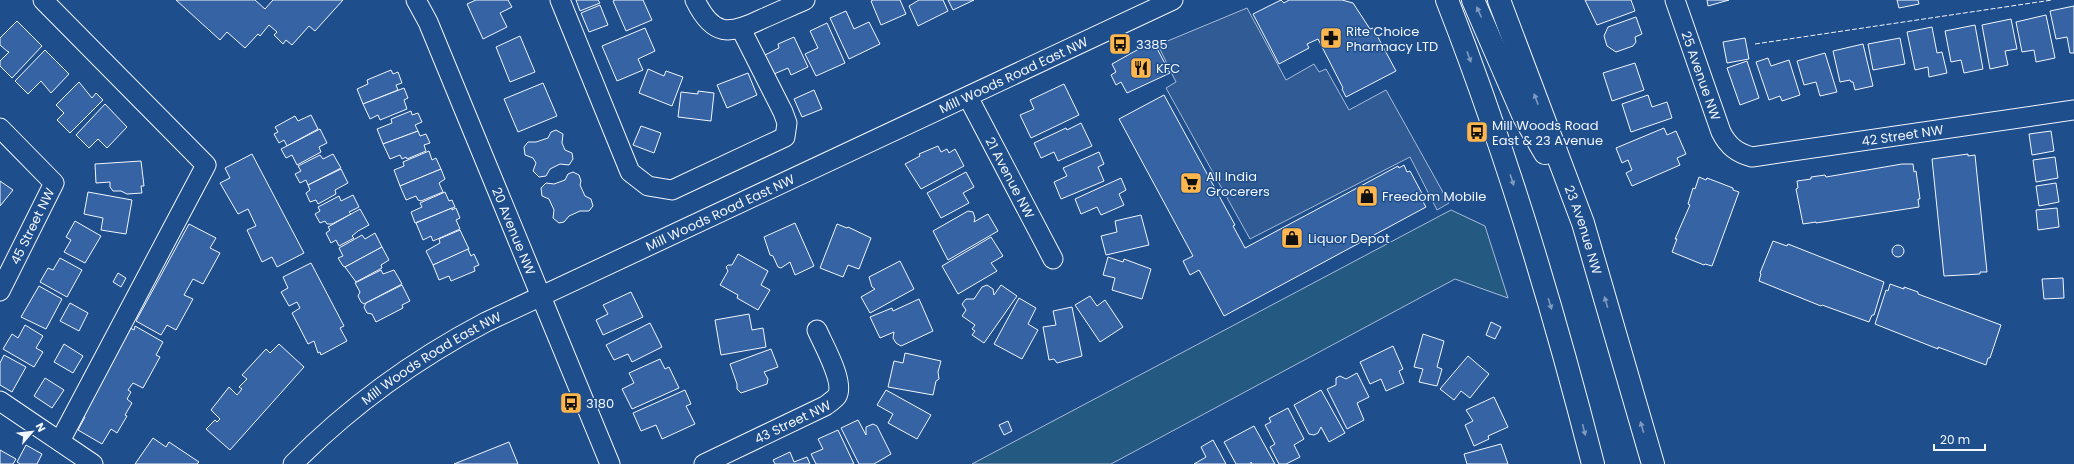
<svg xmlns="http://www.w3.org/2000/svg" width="2074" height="464" viewBox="0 0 2074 464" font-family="Poppins,sans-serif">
<rect width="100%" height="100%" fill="#1f4e8c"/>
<polygon fill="#245a82" stroke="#a8bbd7" points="1451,210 1485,226 1508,298 1455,279 1111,464 972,464"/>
<polygon fill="#305b95" stroke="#a8bbd7" points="1247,8 1286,80 1314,64 1319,72 1326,69 1349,110 1386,90 1449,203 1437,210 1410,157 1250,239 1166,88 1176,82 1158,45"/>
<g fill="#3563a3" stroke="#f2f6ff">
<polygon points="176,0 255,0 265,9 273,0 343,0 315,31 309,26 292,45 286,40 283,44 274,35 277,32 269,25 260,36 258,34 245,48 227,32 220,40"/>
<polygon points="476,0 508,0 512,7 500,13 507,27 483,39 467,4"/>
<polygon points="576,0 598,0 600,3 580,11"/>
<polygon points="615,0 643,0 652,20 626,31 613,1"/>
<polygon points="873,0 900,0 906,14 881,25 871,1"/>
<polygon points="919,0 943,0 948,11 918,26 909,6"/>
<polygon points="948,0 974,0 953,10"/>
<polygon points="1281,0 1284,3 1289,0 1342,0 1353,3 1370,29 1373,28 1396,71 1346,97 1342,89 1343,88 1318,39 1307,44 1309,48 1279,64 1253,14"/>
<polygon points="1585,0 1631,0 1635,11 1597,25"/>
<polygon points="1707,0 1729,0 1708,6"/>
<polygon points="1897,0 1918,0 1919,4 1899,8"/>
<polygon points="600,5 608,25 589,32 581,13"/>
<polygon points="2074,6 2074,53 2070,53 2067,37 2056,39 2050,11"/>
<polygon points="846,11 854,29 869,22 880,44 849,59 830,18"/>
<polygon points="2046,15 2055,58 2036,62 2034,50 2022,52 2016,22"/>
<polygon points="1636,17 1642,34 1635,37 1636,42 1633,46 1616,52 1607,46 1604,36 1608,27"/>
<polygon points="2011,19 2017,49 2005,51 2008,65 1990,69 1982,25"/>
<polygon points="17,21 42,46 12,78 0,66 0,61 9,52 7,51 0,45 0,38"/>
<polygon points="827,23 845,63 816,76 805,54 818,48 810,31"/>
<polygon points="1975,25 1983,69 1964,73 1961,60 1951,62 1945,31"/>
<polygon points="1932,27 1937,53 1942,52 1947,73 1929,77 1928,67 1915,70 1907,32"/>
<polygon points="645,28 655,51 638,59 643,70 617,81 602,46"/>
<polygon points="520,36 535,72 510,82 496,47"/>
<polygon points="794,37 808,67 791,75 788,68 774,74 765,55 779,48 778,44"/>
<polygon points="1745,38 1749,59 1727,63 1723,42"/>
<polygon points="1900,38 1905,64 1873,70 1868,44"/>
<polygon points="1153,41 1170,73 1127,93 1121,82 1116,85 1111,75 1116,72 1112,64"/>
<polygon points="1863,44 1873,86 1855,90 1853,82 1851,82 1850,80 1840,82 1833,51"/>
<polygon points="45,50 69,74 51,93 41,81 28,94 15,81"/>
<polygon points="1825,53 1837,92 1820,96 1816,82 1804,85 1797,61"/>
<polygon points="1768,58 1771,66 1789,60 1800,95 1782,101 1780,96 1769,100 1756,62"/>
<polygon points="1747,61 1759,98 1740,105 1727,68"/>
<polygon points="1635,63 1644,90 1612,101 1603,73"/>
<polygon points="648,69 664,76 666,71 683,77 672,106 639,93"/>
<polygon points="391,70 393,74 398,72 402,83 396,85 398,90 363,104 357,89 368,84 367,80"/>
<polygon points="748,73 757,95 727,108 717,85"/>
<polygon points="79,82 92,98 96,93 103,100 70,133 57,120 64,113 56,105"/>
<polygon points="543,83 557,116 518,132 504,99"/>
<polygon points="1064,84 1079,115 1031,138 1020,115 1034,109 1030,100"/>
<polygon points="404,88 408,98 404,100 407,109 380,120 378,115 370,119 363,104"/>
<polygon points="814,90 822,109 802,117 794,99"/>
<polygon points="698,91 714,93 711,121 678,117 681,92 698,94"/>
<polygon points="1164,95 1235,225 1233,226 1245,248 1398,166 1399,168 1404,165 1407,172 1410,171 1425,199 1422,200 1426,207 1224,316 1199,270 1190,275 1183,261 1193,256 1119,119"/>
<polygon points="1648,95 1652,107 1667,102 1672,118 1631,132 1622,104"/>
<polygon points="105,104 127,127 107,148 98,139 89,148 76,135"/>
<polygon points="411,111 412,115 418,113 422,122 415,125 418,131 383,144 377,129 392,123 391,119"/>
<polygon points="311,115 318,129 287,146 284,140 279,143 274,134 278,132 275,127 295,116 298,121"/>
<polygon points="1081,123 1092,146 1058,161 1054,152 1041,158 1034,143 1066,128 1067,130"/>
<polygon points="641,126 661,133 654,153 633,145"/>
<polygon points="1664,128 1667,135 1676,131 1686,154 1677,158 1680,165 1632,186 1626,173 1632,170 1628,160 1622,163 1616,148"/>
<polygon points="320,129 327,143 319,147 321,152 297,165 292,155 286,158 281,149"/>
<polygon points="556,130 563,134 562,143 565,150 572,153 573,159 569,165 560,164 550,169 546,176 539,177 533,171 536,163 533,158 525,155 524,147 528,142 536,142 548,138 551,132"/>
<polygon points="418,131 420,136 426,134 430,143 424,145 426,151 407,159 406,157 402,159 400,155 390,159 383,144"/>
<polygon points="2051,131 2054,151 2032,155 2029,134"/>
<polygon points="938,146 941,152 947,149 949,153 955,149 964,166 921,189 905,164 920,156 919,154"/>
<polygon points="429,151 432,160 436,158 441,169 400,186 394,170 404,166 403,162"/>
<polygon points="1099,152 1104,164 1098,167 1104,181 1061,199 1054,182 1067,176 1063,168"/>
<polygon points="252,154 304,253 277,267 272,257 262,262 247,230 256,226 248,209 238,214 220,183 230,178 225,168"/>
<polygon points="333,154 341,168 308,185 306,180 300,183 295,174 301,171 298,166 320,155 323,159"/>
<polygon points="1968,154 1968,156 1975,155 1987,272 1980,272 1980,274 1944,276 1932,159"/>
<polygon points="2055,157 2058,178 2036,182 2033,160"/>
<polygon points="141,161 144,186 141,186 142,193 127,194 121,191 113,191 110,187 110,182 96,183 95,164"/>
<polygon points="1902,164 1913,164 1914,172 1916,171 1920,199 1918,199 1919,207 1816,223 1816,222 1803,224 1796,189 1798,188 1797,181 1811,179 1811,177 1825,175 1826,177"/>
<polygon points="341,169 348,183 335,190 336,194 318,204 316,200 310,202 306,193 310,190 308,185"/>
<polygon points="441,169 445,179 439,183 443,192 421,201 418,200 416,196 406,200 400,186"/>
<polygon points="573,172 579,175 581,181 580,185 585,196 591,199 593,206 589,211 580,211 569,216 564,222 559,223 553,218 554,210 549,199 542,196 541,188 546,183 554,184 565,180 568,174"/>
<polygon points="966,172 974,187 963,193 969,203 941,218 927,193"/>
<polygon points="1699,177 1706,180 1707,178 1733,188 1733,190 1739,192 1712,266 1705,264 1704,265 1672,252 1677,239 1675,239 1690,205 1688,204 1693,188 1695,189"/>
<polygon points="1121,178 1126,190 1119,194 1124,205 1101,215 1097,207 1081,214 1075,199"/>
<polygon points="0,181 13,190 0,206"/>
<polygon points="2056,183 2059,202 2039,206 2036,186"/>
<polygon points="88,192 132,200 126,234 101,230 103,218 84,214"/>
<polygon points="445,192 449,201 452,200 455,207 415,223 411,212 422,207 420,203"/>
<polygon points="353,195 359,207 349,212 351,214 332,224 327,224 325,221 320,223 315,214 320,211 318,207 339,196 341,201"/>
<polygon points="452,208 452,210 456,208 460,218 456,220 460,229 433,241 431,236 423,240 416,223"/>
<polygon points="2057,208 2059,227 2038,230 2036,210"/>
<polygon points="360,209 369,225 358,231 352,236 354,238 339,246 336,240 331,243 326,233 330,230 328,227"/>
<polygon points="968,211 973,212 975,218 974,222 988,214 998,231 948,260 933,231"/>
<polygon points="1141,215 1149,245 1106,255 1101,236 1117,232 1115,221"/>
<polygon points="75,221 101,236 85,263 64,252 71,240 66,237"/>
<polygon points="795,223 814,266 795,275 790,262 781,268 778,267 773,256 770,255 764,237"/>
<polygon points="189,224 216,238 210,248 220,253 203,284 193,279 184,295 193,299 176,330 167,325 161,335 136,321"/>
<polygon points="837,224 847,228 848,227 871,238 859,269 848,265 843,277 820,268"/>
<polygon points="460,230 469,249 433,265 426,251 440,243 439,239"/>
<polygon points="375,233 382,247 345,267 343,266 338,258 343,256 339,248 362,235 365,239"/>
<polygon points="991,237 1003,256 991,263 997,271 958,294 942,266"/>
<polygon points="1773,241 1787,246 1788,244 1884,282 1874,315 1872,315 1869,322 1822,305 1821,306 1759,281 1761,274 1760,273"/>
<circle cx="1898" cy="251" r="6"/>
<polygon points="382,247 389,260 381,265 382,268 356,282 345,267"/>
<polygon points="468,249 471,256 474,254 479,265 474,267 475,271 451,281 449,276 439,280 433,265"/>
<polygon points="738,254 768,271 761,285 770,290 758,310 737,298 738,295 720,285 728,271 726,267 728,265 732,265"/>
<polygon points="1108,257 1123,262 1124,259 1151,269 1142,299 1112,290 1115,278 1103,275"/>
<polygon points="60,258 82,270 67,297 40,282 48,268 53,270"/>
<polygon points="900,261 914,289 870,313 861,297 875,289 872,287 869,277"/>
<polygon points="311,263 344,326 340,328 347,341 321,355 320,352 318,353 314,341 308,344 292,313 300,308 297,302 289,306 281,292 288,288 283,277"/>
<polygon points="381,270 383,274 394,270 402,284 364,304 361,302 358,296 360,292 355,283"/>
<polygon points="118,273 126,278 121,287 113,282"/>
<polygon points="2063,278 2064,298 2044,299 2042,279"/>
<polygon points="1890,284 1904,289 1904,287 1918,292 1918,294 2001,325 1990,358 1988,358 1986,365 1938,347 1938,349 1875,324 1886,290 1888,291"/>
<polygon points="402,285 410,301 402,305 403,308 376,322 372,314 367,313 364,307 366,303"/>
<polygon points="987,285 993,289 994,295 1001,285 1017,296 984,343 972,335 975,331 972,329 975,325 962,316 966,310 962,304 966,299 974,299 982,287"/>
<polygon points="39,286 62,299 46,329 21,317"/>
<polygon points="631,292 643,317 603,335 596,320 608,314 603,305"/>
<polygon points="1090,296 1097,306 1105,300 1123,327 1100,342 1075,305"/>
<polygon points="1019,298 1036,308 1028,324 1038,330 1022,359 994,344"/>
<polygon points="919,299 933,331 901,346 896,343 893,338 894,332 880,338 870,317 892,308 893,311"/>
<polygon points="70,303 88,313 79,331 60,321"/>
<polygon points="1072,307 1082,356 1057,363 1054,359 1049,360 1043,327 1056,325 1053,311"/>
<polygon points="749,314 752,330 763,328 766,347 721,355 715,320"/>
<polygon points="1491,322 1501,327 1495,339 1486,335"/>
<polygon points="650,323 662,347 632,362 628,354 614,360 606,345"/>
<polygon points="25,325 43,336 36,348 43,352 34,367 3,349 12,334 18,338"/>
<polygon points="135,326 163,342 156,355 160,357 143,388 133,383 128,390 131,392 127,399 132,403 125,415 127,416 117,433 111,429 102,444 78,430 85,417 82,415 130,328 134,330"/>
<polygon points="1423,334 1444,341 1437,367 1442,369 1437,386 1419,382 1423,369 1414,367"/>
<polygon points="64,344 83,356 73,373 54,362"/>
<polygon points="279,344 304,367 230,450 206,429 215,420 217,422 220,419 211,410 229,387 237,395 242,389 239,387 247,379 242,375 266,349 270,353"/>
<polygon points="1393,346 1403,369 1399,371 1404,383 1386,391 1381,379 1370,384 1360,362"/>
<polygon points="771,349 778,367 764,372 768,379 767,384 741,393 737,389 737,384 730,364"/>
<polygon points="905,353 941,361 938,372 939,379 936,381 933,395 888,387 894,361 903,363"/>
<polygon points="4,355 26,367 12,392 0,385 0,363"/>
<polygon points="1468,356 1489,374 1470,398 1461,391 1454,400 1440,389"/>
<polygon points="660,359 665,369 669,367 679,388 632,409 622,389 634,383 629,373"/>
<polygon points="1357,373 1369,397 1357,403 1364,420 1347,429 1327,389 1336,385 1336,378 1340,376 1346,379"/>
<polygon points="45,378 64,390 52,408 34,396"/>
<polygon points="685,390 691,404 686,406 695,424 662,439 656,425 641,431 633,413"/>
<polygon points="886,390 931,415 917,439 888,423 893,414 877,405"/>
<polygon points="1321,390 1345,433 1329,442 1321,427 1318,433 1314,435 1309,434 1294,405"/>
<polygon points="1494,397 1508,427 1488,436 1489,439 1474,446 1465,425 1473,421 1466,410"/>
<polygon points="1288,408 1304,439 1294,445 1300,457 1286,464 1279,464 1270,447 1275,444 1265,425 1271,422 1269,418"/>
<polygon points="858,420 866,435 866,427 873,424 877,426 891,454 874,464 859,464 841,428"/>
<polygon points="1008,421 1012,431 1004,435 999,425"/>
<polygon points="1254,426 1275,464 1252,464 1251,462 1251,464 1236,464 1224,442"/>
<polygon points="838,430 854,464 816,464 811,454 823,449 818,439"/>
<polygon points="153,438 166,447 169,442 199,462 197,464 135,464"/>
<polygon points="1213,440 1226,464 1194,464 1206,457 1201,447"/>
<polygon points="509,442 518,464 454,464"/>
<polygon points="1501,444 1508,464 1467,464 1464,454"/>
<polygon points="26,445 42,454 37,464 20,464 17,462"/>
<polygon points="0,450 16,459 13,464 0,464"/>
<polygon points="790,452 794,462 807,457 810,464 775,464 773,460"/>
</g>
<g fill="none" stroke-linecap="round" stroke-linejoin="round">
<g stroke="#f2f6ff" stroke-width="21">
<g id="minor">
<polyline points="43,0 206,165 60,441"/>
<path id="s1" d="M 416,0 L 428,22 L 610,464"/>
<polyline points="560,0 630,172 648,186 672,190 785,137 787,123 783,112 741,29"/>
<path d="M 695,0 C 713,37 729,35 762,19 C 776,13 791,6 805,0"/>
<path id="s2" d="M 1675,0 L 1721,132 C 1728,146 1737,153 1752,157 L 2074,110"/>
<path id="s3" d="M 968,97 L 1053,259"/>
<polyline points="0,128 54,183 0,291"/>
<polyline points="0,401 93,464"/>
<path id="s4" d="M 293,464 C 350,406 414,360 486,322 L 1173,0"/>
<path id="s5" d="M 704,464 L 825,406 C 829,403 834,400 837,396 C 845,382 823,344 817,330"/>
</g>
</g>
<g stroke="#f2f6ff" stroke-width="24">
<g id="major">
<path d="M 1447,0 C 1506,151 1553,307 1593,464"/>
<polyline points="1473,0 1524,117 1545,153"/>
<path id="s6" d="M 1499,0 L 1583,223 L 1653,464"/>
</g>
</g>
<use href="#minor" stroke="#1f4e8c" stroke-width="19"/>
<use href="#major" stroke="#1f4e8c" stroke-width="22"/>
<polyline stroke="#f2f6ff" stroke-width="1" stroke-dasharray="5 2" stroke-linecap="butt" points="1755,44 2052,0"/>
</g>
<defs><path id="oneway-solid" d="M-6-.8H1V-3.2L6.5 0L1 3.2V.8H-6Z"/></defs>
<g fill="#7e9ac0">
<use href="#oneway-solid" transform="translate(1479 12) rotate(-114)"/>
<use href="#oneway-solid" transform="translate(1469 57) rotate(70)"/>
<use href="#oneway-solid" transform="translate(1536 99) rotate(-111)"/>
<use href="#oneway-solid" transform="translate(1512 180) rotate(72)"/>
<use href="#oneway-solid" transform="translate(1606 302) rotate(-106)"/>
<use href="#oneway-solid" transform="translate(1550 304) rotate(73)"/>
<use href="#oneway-solid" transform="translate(1642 427) rotate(-106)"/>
<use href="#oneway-solid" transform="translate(1584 430) rotate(76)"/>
</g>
<defs>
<g id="pharmacy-square" transform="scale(1.15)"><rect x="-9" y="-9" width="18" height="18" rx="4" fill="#ffb74d" stroke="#1f4e8c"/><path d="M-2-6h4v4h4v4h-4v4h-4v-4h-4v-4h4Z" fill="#111"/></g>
<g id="bus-square" transform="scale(1.15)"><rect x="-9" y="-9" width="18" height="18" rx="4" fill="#ffb74d" stroke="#1f4e8c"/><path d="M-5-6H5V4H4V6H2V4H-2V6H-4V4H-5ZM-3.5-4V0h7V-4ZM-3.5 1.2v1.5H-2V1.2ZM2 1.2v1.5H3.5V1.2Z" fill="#111"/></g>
<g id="restaurant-square" transform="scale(1.15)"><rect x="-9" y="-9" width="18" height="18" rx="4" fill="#ffb74d" stroke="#1f4e8c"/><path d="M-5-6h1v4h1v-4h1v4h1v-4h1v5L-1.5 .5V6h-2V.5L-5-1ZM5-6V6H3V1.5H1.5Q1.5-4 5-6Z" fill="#111"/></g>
<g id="supermarket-square" transform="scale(1.15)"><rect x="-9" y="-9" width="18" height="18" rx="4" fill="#ffb74d" stroke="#1f4e8c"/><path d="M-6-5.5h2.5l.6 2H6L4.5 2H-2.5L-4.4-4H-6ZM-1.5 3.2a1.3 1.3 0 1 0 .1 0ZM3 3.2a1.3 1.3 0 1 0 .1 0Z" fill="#111"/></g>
<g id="shop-square" transform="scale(1.15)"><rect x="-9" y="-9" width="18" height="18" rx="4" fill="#ffb74d" stroke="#1f4e8c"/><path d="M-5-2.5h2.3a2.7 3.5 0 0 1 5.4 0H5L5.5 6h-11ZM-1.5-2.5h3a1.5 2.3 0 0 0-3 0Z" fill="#111"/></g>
</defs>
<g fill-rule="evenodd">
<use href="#pharmacy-square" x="1331" y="38"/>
<use href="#bus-square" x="1120" y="44"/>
<use href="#restaurant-square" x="1141" y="68"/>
<use href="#bus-square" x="1477" y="132"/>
<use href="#supermarket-square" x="1191" y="183"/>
<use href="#shop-square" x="1367" y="196"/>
<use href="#shop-square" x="1292" y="238"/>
<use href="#bus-square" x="571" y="403"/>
</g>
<g text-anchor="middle" stroke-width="3" stroke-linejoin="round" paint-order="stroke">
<g font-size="13" fill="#f2f6ff" stroke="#1f4e8c" text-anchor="start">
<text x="1346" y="36">Rite Choice<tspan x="1346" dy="15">Pharmacy LTD</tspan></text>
<text x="1136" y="49">3385</text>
<text x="1156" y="73">KFC</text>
<text x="1492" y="130">Mill Woods Road<tspan x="1492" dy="15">East &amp; 23 Avenue</tspan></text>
<text x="1206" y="181">All India<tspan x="1206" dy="15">Grocerers</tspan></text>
<text x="1382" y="201">Freedom Mobile</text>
<text x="1308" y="243">Liquor Depot</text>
<text x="586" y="408">3180</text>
</g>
<g font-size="13" fill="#f2f6ff" stroke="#1f4e8c">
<text dy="5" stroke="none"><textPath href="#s4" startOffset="823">Mill Woods Road East NW</textPath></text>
<text dy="5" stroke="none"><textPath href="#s2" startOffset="80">25 Avenue NW</textPath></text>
<text dy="5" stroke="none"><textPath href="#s2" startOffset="333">42 Street NW</textPath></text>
<text dy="5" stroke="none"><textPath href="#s3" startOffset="91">21 Avenue NW</textPath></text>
<text dy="5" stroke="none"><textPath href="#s4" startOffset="499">Mill Woods Road East NW</textPath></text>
<text transform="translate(32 226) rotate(-64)" y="5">45 Street NW</text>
<text dy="5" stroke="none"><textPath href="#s6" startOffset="245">23 Avenue NW</textPath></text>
<text dy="5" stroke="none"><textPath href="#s1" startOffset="251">20 Avenue NW</textPath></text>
<text dy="5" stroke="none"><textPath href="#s4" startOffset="175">Mill Woods Road East NW</textPath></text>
<text dy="5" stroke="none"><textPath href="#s5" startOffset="98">43 Street NW</textPath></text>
</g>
</g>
<g transform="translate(32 432) rotate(62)" stroke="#1f4e8c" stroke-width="3" paint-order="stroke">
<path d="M0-3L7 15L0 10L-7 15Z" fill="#f2f6ff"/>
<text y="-6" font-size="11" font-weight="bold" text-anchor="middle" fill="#f2f6ff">N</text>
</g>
<path d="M1934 444v6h51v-6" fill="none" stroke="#f2f6ff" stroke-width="2"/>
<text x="1940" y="444" font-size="12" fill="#f2f6ff" stroke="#1f4e8c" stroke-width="3" paint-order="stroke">20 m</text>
</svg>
